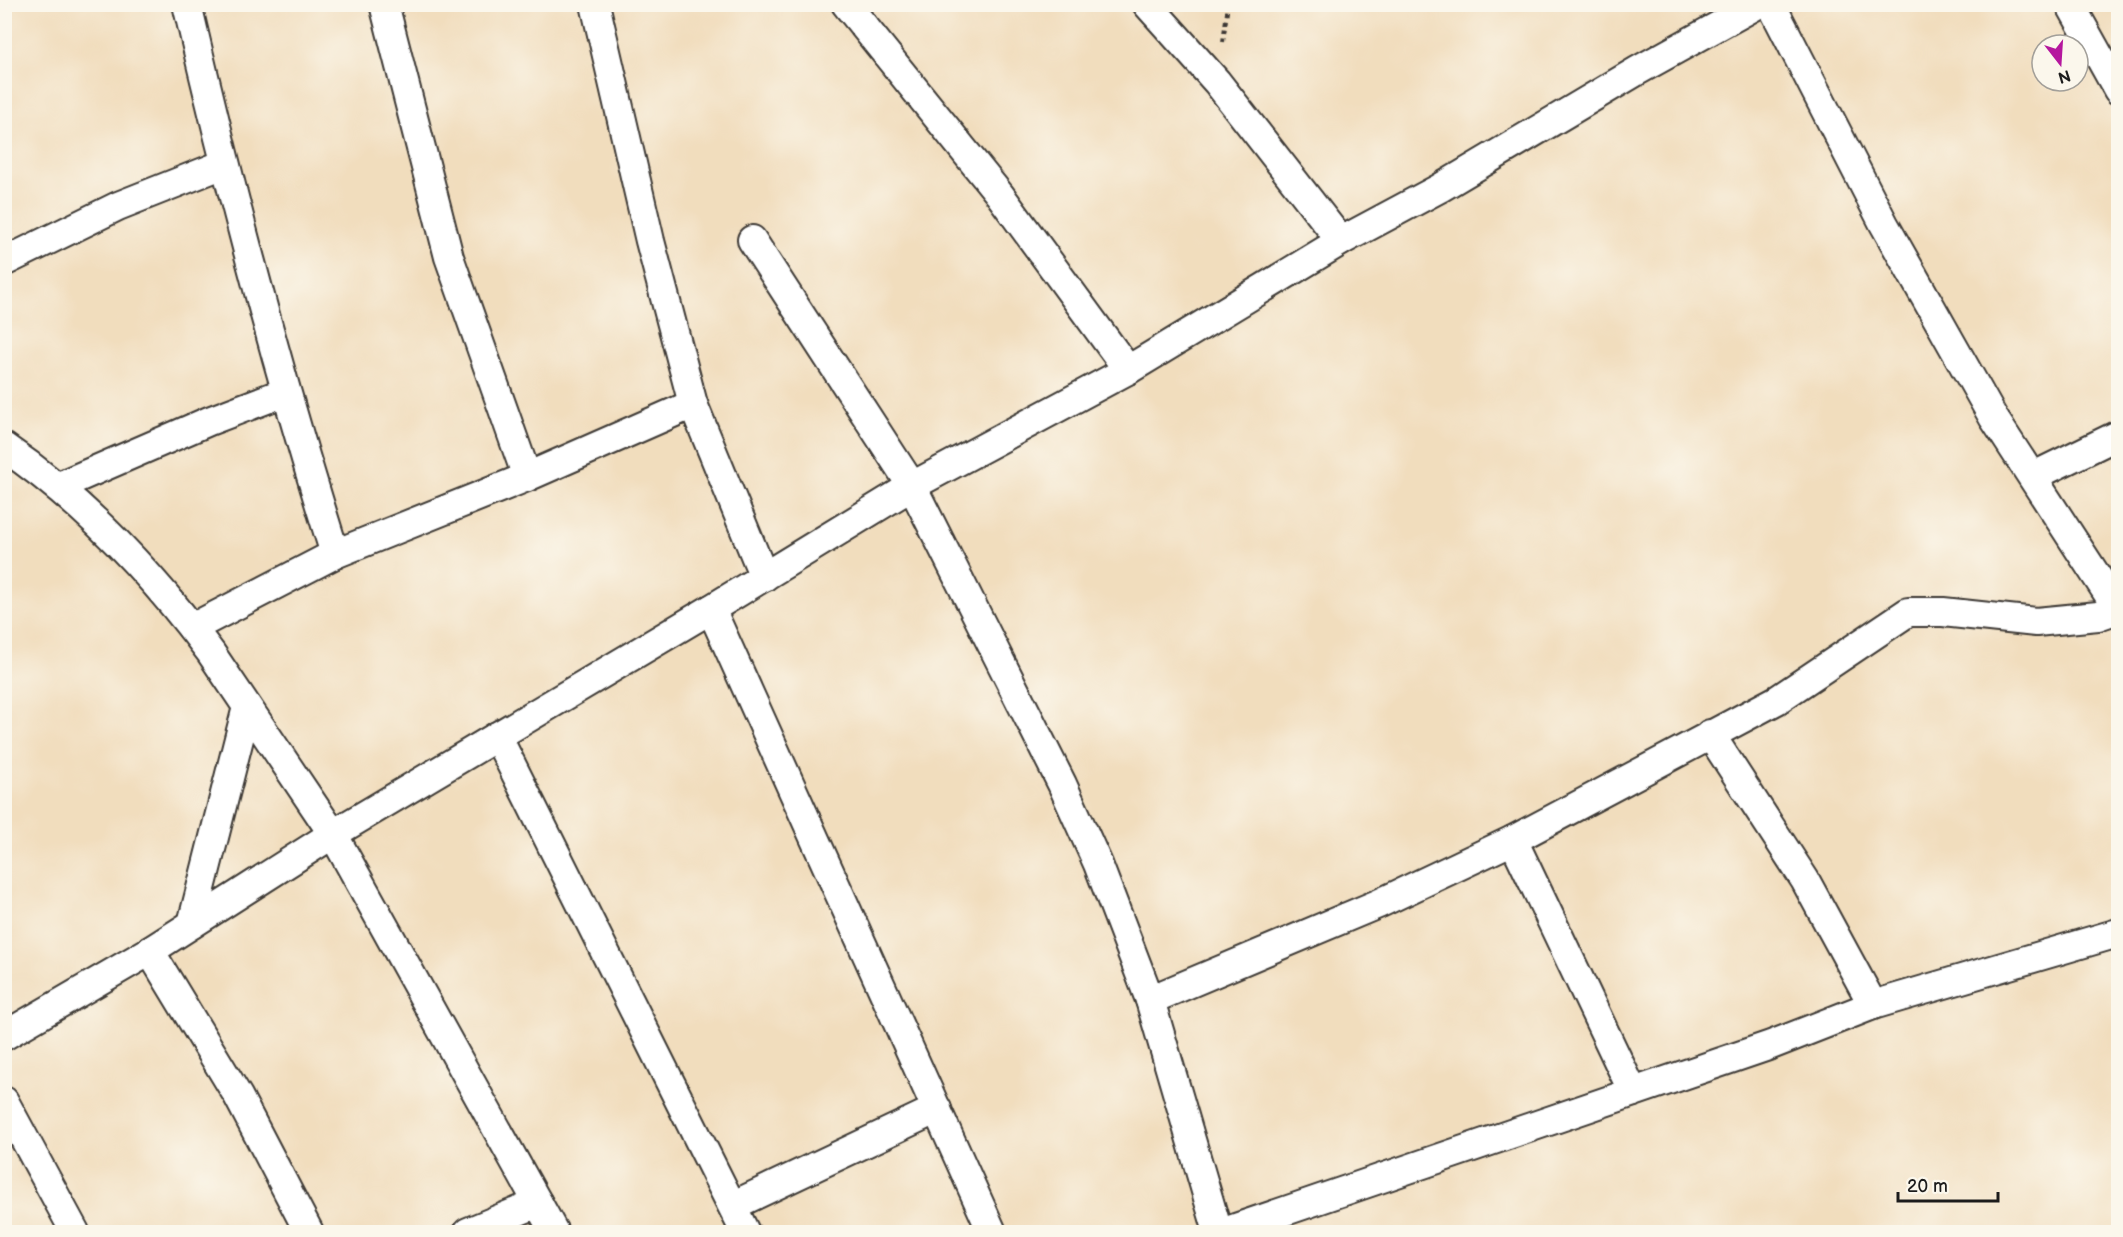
<svg xmlns="http://www.w3.org/2000/svg" width="2123" height="1237" viewBox="0 0 2123 1237" font-family="'Balsamiq Sans',sans-serif">
<rect width="100%" height="100%" fill="#fbf7ec"/>
<filter id="ink" filterUnits="userSpaceOnUse"><feTurbulence type="fractalNoise" baseFrequency=".0167" numOctaves="2"/><feDisplacementMap in="SourceGraphic" scale="12" xChannelSelector="R" yChannelSelector="G"/><feConvolveMatrix kernelMatrix="1 2 1 2 8 2 1 2 1" color-interpolation-filters="sRGB"/></filter>
<filter id="wash" filterUnits="userSpaceOnUse"><feTurbulence type="fractalNoise" baseFrequency=".008" numOctaves="4" result="noise"/><feDisplacementMap in="SourceGraphic" scale="24" xChannelSelector="R" yChannelSelector="G"/><feGaussianBlur stdDeviation="1.35" result="paint"/><feColorMatrix in="noise" values="0 0 0 0 0 0 0 0 0 0 0 0 0 0 0 0 0 1.4 0 .05"/><feComposite in="paint" operator="in"/></filter>
<g filter="url(#wash)">
<rect width="100%" height="100%" fill="#f1ddbd"/>
</g>
<g filter="url(#ink)">
<g fill="none" stroke-linecap="round" stroke-linejoin="round">
<g stroke="#3c3934" stroke-width="32">
<g id="minor">
<path d="M 187,4 C 230,190 278,373 335,554"/>
<polyline points="384,4 449,257 527,477"/>
<polyline points="595,4 650,241 693,404 764,577"/>
<polyline points="846,4 1000,195 1128,370"/>
<polyline points="1147,4 1217,82 1341,241"/>
<polyline points="1771,4 1884,224 1993,417 2118,609"/>
<polyline points="2070,4 2118,90"/>
<polyline points="752,240 912,486 1062,784 1098,864 1150,1000 1218,1232"/>
<polyline points="4,262 118,206 224,164"/>
<path d="M 4,447 C 85,502 153,575 211,653 L 333,834 L 554,1232"/>
<polyline points="2034,476 2118,435"/>
<polyline points="59,486 209,421 285,392"/>
<polyline points="711,609 992,1232"/>
<polyline points="192,628 335,554 527,477 693,404"/>
<polyline points="1710,734 1805,880 1873,1005"/>
<polyline points="497,736 745,1232"/>
<polyline points="1513,840 1633,1092"/>
<polyline points="192,924 247,707"/>
<polyline points="150,951 238,1096 309,1232"/>
<polyline points="1150,1000 1378,904 1513,840 1777,700 1908,612 1943,612 2036,622 2098,616 2118,609"/>
<polyline points="4,1036 150,951 333,834 711,609 912,486 1128,370 1341,241 1440,188 1637,71 1758,4"/>
<polyline points="4,1101 75,1232"/>
<polyline points="734,1205 937,1109"/>
<polyline points="468,1232 538,1203"/>
<polyline points="1224,1232 1771,1045 1873,1005 2118,933"/>
</g>
</g>
<polyline stroke="#3c3934" stroke-width="4" stroke-dasharray="4.5 4.5" stroke-linecap="butt" points="1223,42 1228,4"/>
<use href="#minor" stroke="#fff" stroke-width="28"/>
</g>
</g>
<rect width="2123" height="1237" fill="none" stroke="#fbf7ec" stroke-width="24"/>
<g transform="translate(2060 63) rotate(163)"><circle r="28" fill="#fbf7ec" stroke="#a29f99" stroke-width="1.5"/>
<path d="M0-4.5L10 22L0 15L-10 22Z" fill="#b5179e"/>
<text y="-9" font-size="16" font-weight="bold" text-anchor="middle" fill="#1c1c1c">N</text>
</g>
<path d="M1898 1192v9h100v-9" fill="none" stroke="#1c1c1c" stroke-width="3"/>
<text x="1907" y="1192" font-size="18" fill="#1c1c1c" stroke="#fbf7ec" stroke-width="4.5" paint-order="stroke">20 m</text>
</svg>
